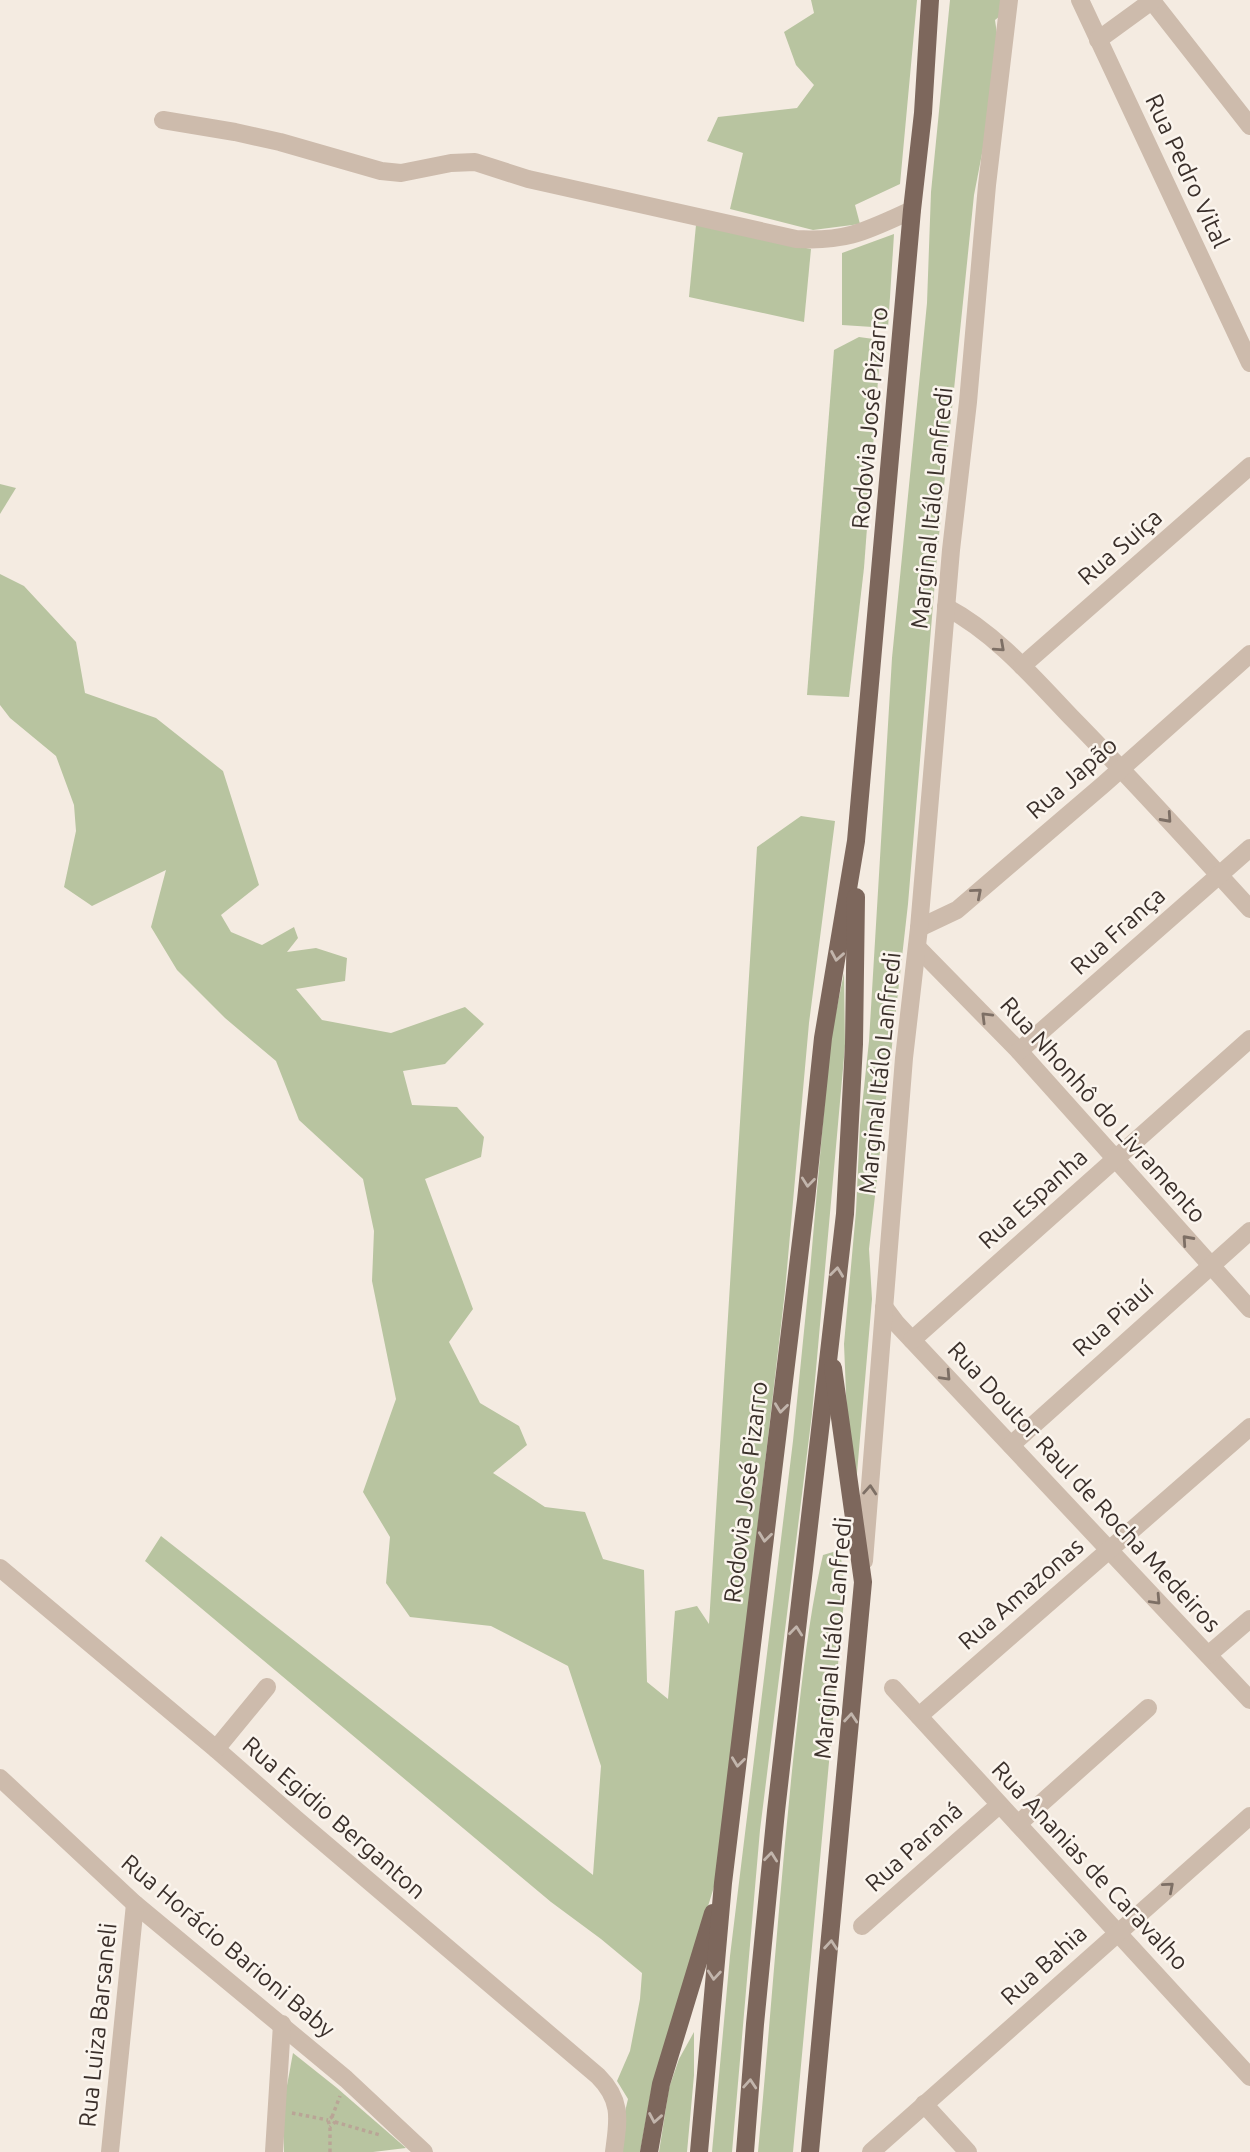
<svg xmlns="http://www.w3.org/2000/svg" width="1250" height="2152" viewBox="0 0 1250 2152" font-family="Ubuntu,sans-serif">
<rect width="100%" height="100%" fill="#f4ebe1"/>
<g fill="#b8c4a0">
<polygon points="811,0 917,0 900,184 855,205 860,224 813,230 730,209 743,153 707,141 718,117 797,108 814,85 796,65 784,32 814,13"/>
<polygon points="950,0 1002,0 1000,16 995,20 997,34 986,133 974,195 938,545 908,904 869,1249 872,1299 855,1496 848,1442 844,1344 856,1211 860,1125 869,1041 892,658 927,303 931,192"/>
<polygon points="696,225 811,249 804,322 689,297"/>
<polygon points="894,234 888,328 842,325 842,253"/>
<polygon points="859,337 881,340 864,568 849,697 807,695 834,350"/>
<polygon points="0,484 16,488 0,514"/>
<polygon points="0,574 24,586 76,642 85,693 156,718 223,771 259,885 221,915 231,932 262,945 294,927 298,938 287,952 316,948 347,958 345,981 296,989 322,1020 391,1033 465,1007 484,1024 445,1064 403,1071 412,1105 457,1107 484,1137 481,1157 425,1179 473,1309 449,1342 480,1403 519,1426 527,1445 493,1473 545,1507 585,1512 603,1559 644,1570 647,1682 668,1699 675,1611 697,1606 709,1624 757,847 801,816 835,821 809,1023 785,1291 717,1877 651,2092 640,2152 619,2152 623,2120 628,2099 617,2081 630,2051 640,1999 642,1973 601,1939 551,1902 145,1561 161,1536 593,1875 601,1766 568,1666 491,1626 410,1617 386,1583 390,1537 363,1492 396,1399 372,1281 374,1231 363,1179 299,1120 276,1061 225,1018 177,970 151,927 166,870 92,906 64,887 76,831 74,805 56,756 10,718 0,705"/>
<polygon points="844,973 845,1046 812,1414 760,1830 732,2152 712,2152 730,1956 793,1441 810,1271 830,1041"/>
<path d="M 840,1550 L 845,1589 L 793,2152 L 758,2152 C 770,2025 779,1898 792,1771 C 800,1701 807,1623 823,1555 Z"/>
<polygon points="694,2032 694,2075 687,2152 659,2152 669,2088 679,2059"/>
<polygon points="293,2053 337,2088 406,2148 373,2152 284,2152 283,2107"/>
</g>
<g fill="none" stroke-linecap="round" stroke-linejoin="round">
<g stroke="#b9a596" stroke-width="3.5" stroke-dasharray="3.5 3.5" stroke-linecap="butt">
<polyline points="292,2113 328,2120"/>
<polyline points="332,2117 340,2096"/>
<polyline points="335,2122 380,2135"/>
<polyline points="330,2152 330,2127 328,2120 332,2117 335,2122 330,2127"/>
</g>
<g stroke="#cdbbac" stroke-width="18">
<polyline points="1080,0 1250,363"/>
<polyline points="1152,1 1250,126"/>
<polyline points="1098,40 1153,0"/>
<path d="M 163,120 L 235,132 L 280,142 L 381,171 L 401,173 L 451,163 L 475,162 L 528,179 L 796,239 C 847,242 866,231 912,210"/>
<path d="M 946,607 C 995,633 1032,676 1070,716 C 1132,779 1191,844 1250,909"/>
<polyline points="1022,666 1250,466"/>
<polyline points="919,928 957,910 1104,784 1250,654"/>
<polyline points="917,947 1019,1051 1250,1309"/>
<polyline points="1019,1051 1250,848"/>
<polyline points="884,1307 896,1323 1250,1700"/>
<polyline points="912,1340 1250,1039"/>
<polyline points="1011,1445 1250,1231"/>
<polyline points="864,1561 904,1058 919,928 951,550 968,402 987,185 1009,0"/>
<path d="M 0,1568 L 216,1749 L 296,1819 L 598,2076 C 623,2101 618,2121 614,2152"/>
<polyline points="1208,1655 1250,1619"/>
<polyline points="893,1688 1250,2077"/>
<polyline points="919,1716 1250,1427"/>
<polyline points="216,1749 267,1687"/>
<polyline points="0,1778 135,1904 346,2079 424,2152"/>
<polyline points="1018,1824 1148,1708"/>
<polyline points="862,1926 999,1805"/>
<polyline points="924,2104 968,2152"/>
<polyline points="110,2152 135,1904"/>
<polyline points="274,2152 282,2024"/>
<polyline points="871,2152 1250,1816"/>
</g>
<g stroke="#7d675c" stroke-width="18">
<polyline points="649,2152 661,2084 713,1913"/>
<polyline points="699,2152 723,1883 806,1200 823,1038 856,841 912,210 923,113 930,0"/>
<polyline points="745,2152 755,2024 776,1811 845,1214 854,1044 856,897"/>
<polyline points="810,2152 863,1582 833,1368"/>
</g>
</g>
<defs><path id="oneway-chevron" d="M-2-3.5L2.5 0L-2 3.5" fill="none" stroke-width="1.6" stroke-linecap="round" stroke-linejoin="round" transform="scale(1.75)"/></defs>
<g stroke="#7d6f65">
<use href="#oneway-chevron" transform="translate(1000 647) rotate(42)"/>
<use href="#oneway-chevron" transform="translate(1167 818) rotate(48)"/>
<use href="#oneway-chevron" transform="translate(977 893) rotate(-41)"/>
<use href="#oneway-chevron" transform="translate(986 1017) rotate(-135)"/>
<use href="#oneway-chevron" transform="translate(1187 1240) rotate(-132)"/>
<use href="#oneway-chevron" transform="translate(946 1376) rotate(47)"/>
<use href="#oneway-chevron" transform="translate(870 1490) rotate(-86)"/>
<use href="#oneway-chevron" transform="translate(1156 1600) rotate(47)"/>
<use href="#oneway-chevron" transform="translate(1169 1887) rotate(-41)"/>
</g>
<g stroke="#c2b5ac">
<use href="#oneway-chevron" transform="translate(837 956) rotate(100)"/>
<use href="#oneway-chevron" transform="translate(808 1182) rotate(96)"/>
<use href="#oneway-chevron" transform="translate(837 1272) rotate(-83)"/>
<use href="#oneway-chevron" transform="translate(781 1408) rotate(97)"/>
<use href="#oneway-chevron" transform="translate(765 1537) rotate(97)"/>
<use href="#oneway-chevron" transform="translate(796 1631) rotate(-84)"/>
<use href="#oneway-chevron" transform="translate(851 1718) rotate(-85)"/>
<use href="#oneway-chevron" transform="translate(738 1762) rotate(97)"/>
<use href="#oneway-chevron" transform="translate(771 1857) rotate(-84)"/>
<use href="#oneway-chevron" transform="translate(831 1945) rotate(-85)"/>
<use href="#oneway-chevron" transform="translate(714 1975) rotate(95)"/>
<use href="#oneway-chevron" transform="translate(750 2084) rotate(-86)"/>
<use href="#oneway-chevron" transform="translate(655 2118) rotate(100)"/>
</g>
<g text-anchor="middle" stroke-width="5" stroke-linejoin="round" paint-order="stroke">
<g font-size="24" fill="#3b302b" stroke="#fbf5ee">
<text transform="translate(1187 171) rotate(65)" y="8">Rua Pedro Vital</text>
<text transform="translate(870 418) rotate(-85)" y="8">Rodovia José Pizarro</text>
<text transform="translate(932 508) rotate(-84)" y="8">Marginal Itálo Lanfredi</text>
<text transform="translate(1120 547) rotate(-41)" y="8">Rua Suiça</text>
<text transform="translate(1072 778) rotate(-41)" y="8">Rua Japão</text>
<text transform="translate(1118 931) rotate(-42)" y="8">Rua França</text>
<text transform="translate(880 1073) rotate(-84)" y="8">Marginal Itálo Lanfredi</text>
<text transform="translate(1103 1110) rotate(48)" y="8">Rua Nhonhô do Livramento</text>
<text transform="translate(1033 1199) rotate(-42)" y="8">Rua Espanha</text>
<text transform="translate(1113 1319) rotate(-42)" y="8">Rua Piauí</text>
<text transform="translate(1084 1487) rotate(47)" y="8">Rua Doutor Raul de Rocha Medeiros</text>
<text transform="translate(746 1492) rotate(-83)" y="8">Rodovia José Pizarro</text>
<text transform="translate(1021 1594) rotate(-41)" y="8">Rua Amazonas</text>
<text transform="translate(833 1638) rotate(-85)" y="8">Marginal Itálo Lanfredi</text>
<text transform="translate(334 1818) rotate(41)" y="8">Rua Egidio Berganton</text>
<text transform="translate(914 1847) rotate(-42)" y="8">Rua Paraná</text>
<text transform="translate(1090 1866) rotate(47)" y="8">Rua Ananias de Caravalho</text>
<text transform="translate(228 1946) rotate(40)" y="8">Rua Horácio Barioni Baby</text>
<text transform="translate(1044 1965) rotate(-42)" y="8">Rua Bahia</text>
<text transform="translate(98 2025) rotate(-84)" y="8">Rua Luiza Barsaneli</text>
</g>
</g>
</svg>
